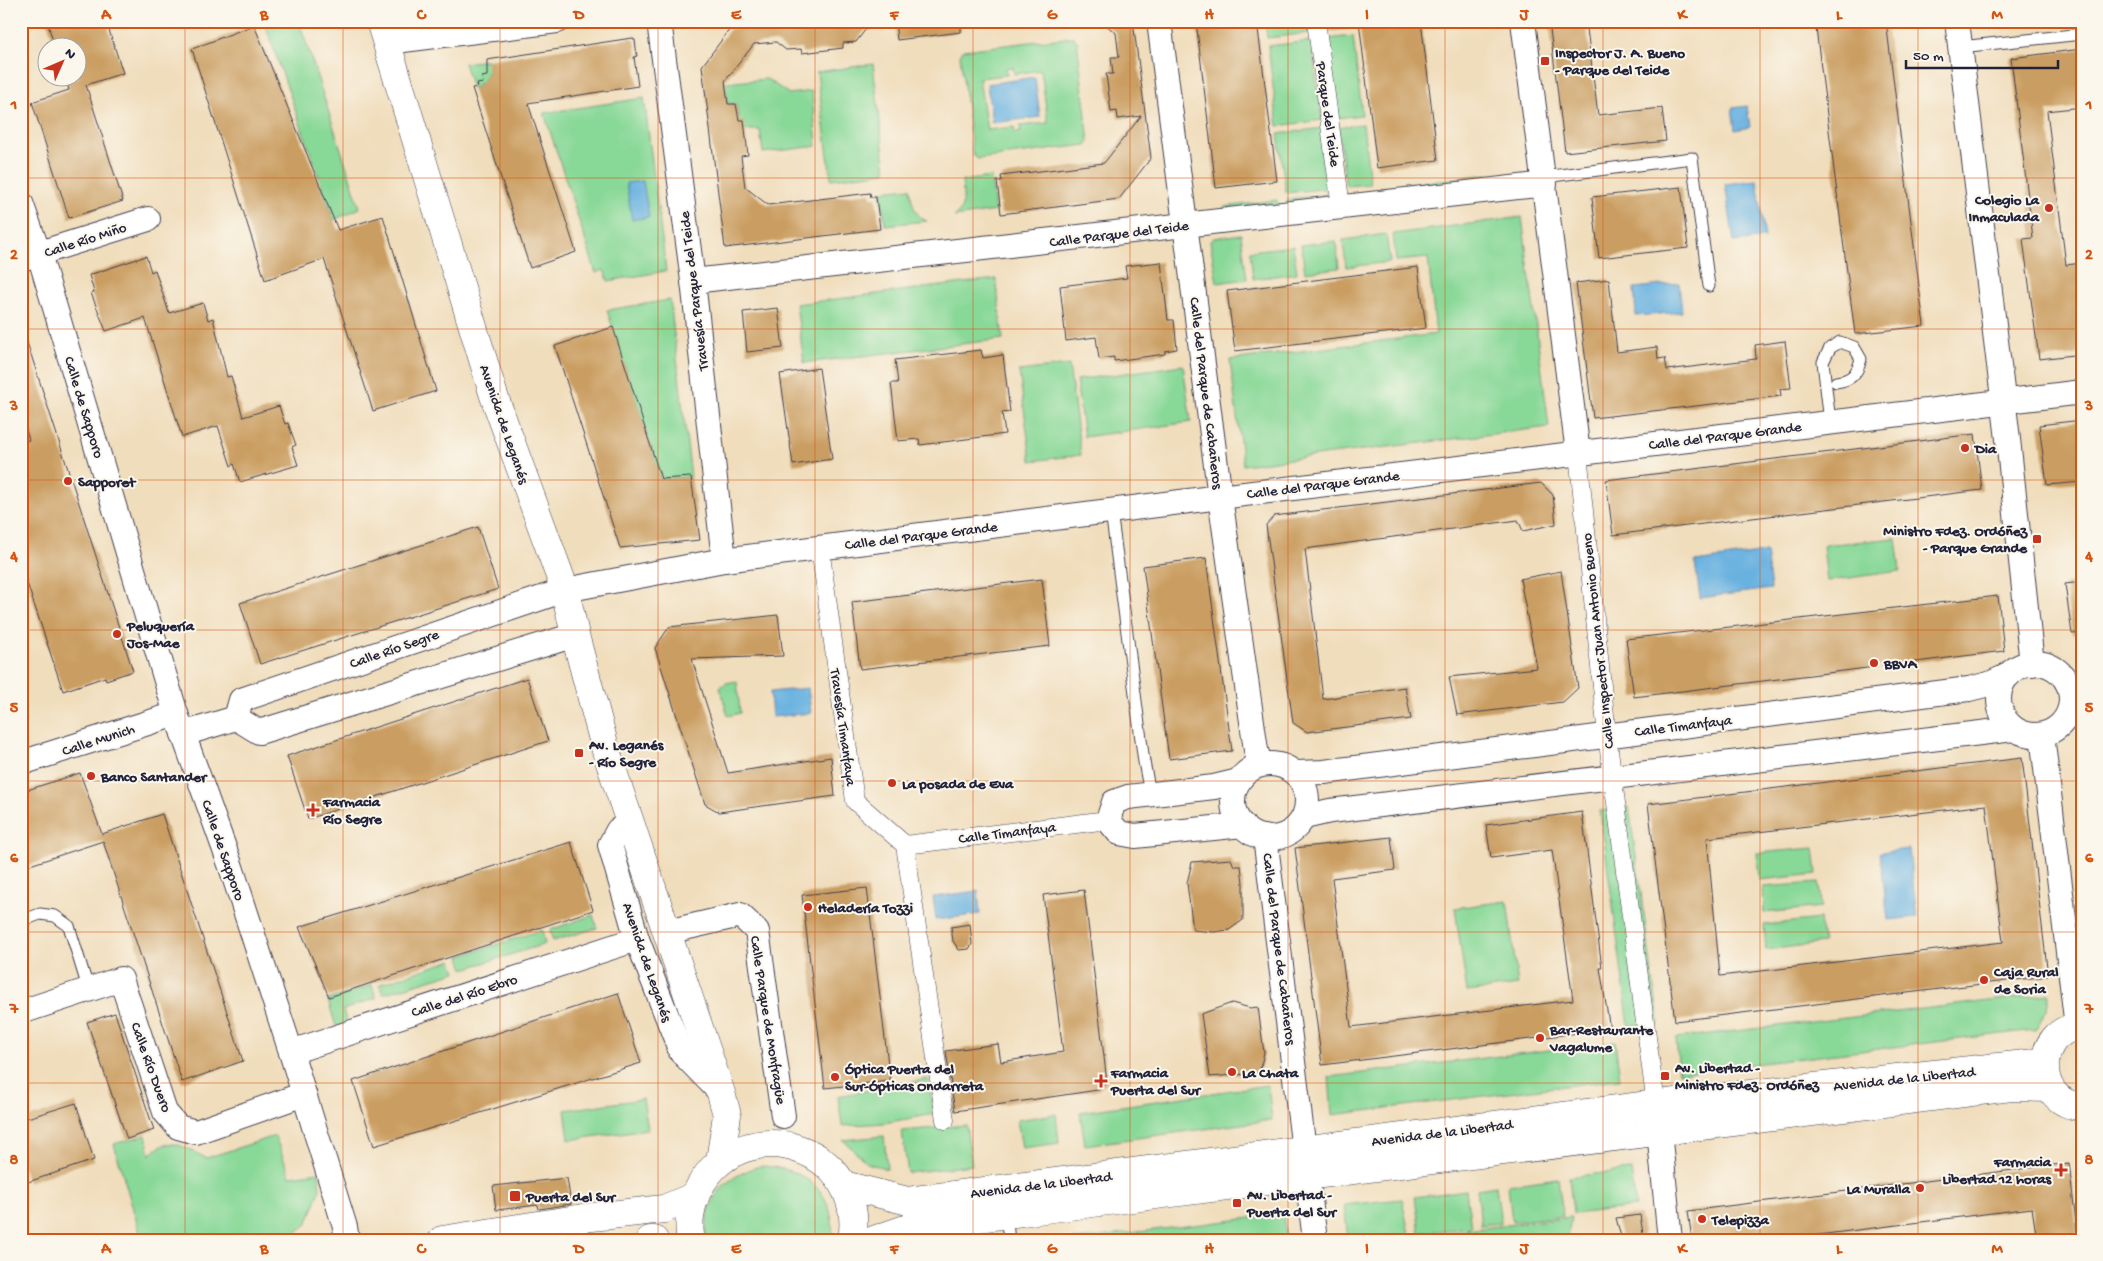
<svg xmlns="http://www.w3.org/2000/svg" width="2103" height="1261" viewBox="0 0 2103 1261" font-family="'Gochi Hand',sans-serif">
<rect width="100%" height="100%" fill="#fbf7ec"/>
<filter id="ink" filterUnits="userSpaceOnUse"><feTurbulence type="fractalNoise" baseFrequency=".02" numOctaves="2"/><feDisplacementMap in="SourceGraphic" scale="10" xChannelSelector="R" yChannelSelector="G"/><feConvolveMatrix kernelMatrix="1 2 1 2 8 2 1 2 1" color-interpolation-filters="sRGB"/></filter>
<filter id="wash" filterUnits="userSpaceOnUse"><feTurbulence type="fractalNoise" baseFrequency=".0096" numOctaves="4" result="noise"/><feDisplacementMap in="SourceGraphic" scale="20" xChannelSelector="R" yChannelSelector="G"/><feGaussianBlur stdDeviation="1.12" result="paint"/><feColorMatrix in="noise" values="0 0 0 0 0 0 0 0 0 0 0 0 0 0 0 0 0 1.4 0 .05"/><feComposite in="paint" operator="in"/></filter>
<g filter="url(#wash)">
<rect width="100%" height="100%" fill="#f0ddbc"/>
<g fill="#88d897" stroke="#557d69" fill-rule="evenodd">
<polygon points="264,21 299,21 360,208 334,220"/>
<polygon points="1265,21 1309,21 1310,33 1267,38"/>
<polygon points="1325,21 1351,21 1352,28 1326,31"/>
<polygon points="1353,36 1362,115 1337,118 1327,39"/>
<path d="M 1073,37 L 1077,41 L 1089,141 L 1086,145 L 978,159 L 973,155 L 960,55 L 963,50 ZM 1013,67 L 1014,74 L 1041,70 L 1048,123 L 1020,126 L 1021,132 L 1015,133 L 1014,127 L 987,130 L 979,78 L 1007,75 L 1006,68 Z"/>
<polygon points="1311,41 1322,120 1278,126 1268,46"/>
<polygon points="487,60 489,71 487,72 483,83 477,84 478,87 472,88 464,63"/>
<polygon points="873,64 886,172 831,179 817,72"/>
<polygon points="767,79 789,94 812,91 817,146 763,153 760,130 745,130 739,120 736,104 728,104 725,83"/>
<polygon points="644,98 666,271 608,281 604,270 596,273 544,113"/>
<polygon points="1363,124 1370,184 1346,186 1338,127"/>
<polygon points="1323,128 1331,188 1286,193 1278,134"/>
<polygon points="1488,174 1494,184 1382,198 1380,188"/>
<path d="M 991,177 L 995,211 L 954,217 C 966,209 963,194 962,181 Z"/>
<path d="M 910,188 C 912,201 913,215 927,221 L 885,225 L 881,191 Z"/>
<polygon points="1332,194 1333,205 1288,210 1287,199"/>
<polygon points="1277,200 1278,211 1225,217 1224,207"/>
<polygon points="1522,217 1549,427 1243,465 1230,360 1436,334 1428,258 1396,261 1393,234"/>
<polygon points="1241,234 1247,279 1217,283 1210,241 1214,238"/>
<polygon points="1386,234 1390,262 1346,267 1343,240"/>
<polygon points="1336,241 1339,268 1305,272 1301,245"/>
<polygon points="1293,246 1297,273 1253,279 1250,251"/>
<polygon points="996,279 1003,339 804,363 796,304"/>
<polygon points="670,300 691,477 661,479 607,310"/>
<polygon points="1069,365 1081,455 1031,461 1019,371"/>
<polygon points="1183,365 1191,422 1084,437 1076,380"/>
<polygon points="1896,538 1900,571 1827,581 1823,545"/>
<polygon points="737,681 740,713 728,716 720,687 726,683"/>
<polygon points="1629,807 1659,1023 1629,1026 1600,811"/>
<polygon points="1814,848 1817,874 1759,880 1757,853"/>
<polygon points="1819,883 1821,907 1764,913 1763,887"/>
<polygon points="1507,901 1518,985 1467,992 1455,908"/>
<polygon points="593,915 597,928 553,941 550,930"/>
<polygon points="1820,919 1823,943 1766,950 1764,925"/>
<polygon points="542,930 545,944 464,969 460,956"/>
<polygon points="452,960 456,972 383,994 380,984"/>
<polygon points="372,985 376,998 343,1010 347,1024 336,1027 328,1000"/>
<polygon points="2049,994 2047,1009 2035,1030 1679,1073 1676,1038"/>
<polygon points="1615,1042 1620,1079 1332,1115 1329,1077"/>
<polygon points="928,1079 935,1114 884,1123 842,1126 838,1096"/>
<polygon points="1268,1085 1272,1120 1085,1145 1080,1112"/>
<polygon points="643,1099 648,1129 569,1140 565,1110"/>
<polygon points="1056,1114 1059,1143 1022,1148 1017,1120"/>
<polygon points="966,1125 972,1165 908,1173 902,1131"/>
<path d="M 146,1135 L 150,1155 C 170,1134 183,1147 206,1158 L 275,1136 L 290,1176 L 319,1172 L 320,1191 L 307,1224 L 286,1240 L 142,1240 L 114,1144 Z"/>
<polygon points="884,1136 887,1169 867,1163 843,1140"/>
<path d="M 760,1166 C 805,1167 837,1192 832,1240 L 706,1240 C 704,1199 722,1178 760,1166 Z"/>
<polygon points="1631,1170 1636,1207 1573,1214 1569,1177"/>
<polygon points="1558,1178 1563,1216 1512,1222 1508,1185"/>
<polygon points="1496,1186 1501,1223 1481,1225 1477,1189"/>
<polygon points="1466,1190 1471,1227 1420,1233 1415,1197"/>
<polygon points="1402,1199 1409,1234 1348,1240 1344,1205"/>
<polygon points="1283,1214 1286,1240 1074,1240"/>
<polygon points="1571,1217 1568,1240 1419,1240 1419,1236"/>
</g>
<g fill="#68b1e0" stroke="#456a8e">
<polygon points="1035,77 1040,117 992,123 987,84"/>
<polygon points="1747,106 1750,127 1735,130 1732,108"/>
<polygon points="1757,180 1765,238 1734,242 1725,184"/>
<polygon points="643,181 649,217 632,220 626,183"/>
<polygon points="1679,283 1682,312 1636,316 1634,288"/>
<polygon points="1766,552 1771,589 1700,598 1695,562"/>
<polygon points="808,688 811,713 772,717 770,692"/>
<polygon points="1909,849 1917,917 1888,920 1880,852"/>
<polygon points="978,891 980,914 936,920 933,897"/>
</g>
<g id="blocks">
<g fill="#ca9e62" fill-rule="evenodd">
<polygon points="47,21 106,21 123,73 86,85 123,201 69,218 32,102 69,90 65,78 78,78 78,48 55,48"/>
<polygon points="790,21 872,21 856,42 843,43 843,48 802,53 801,49 786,50 776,42 754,44 725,81 728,104 736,104 739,120 744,120 748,155 741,156 745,187 768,205 870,193 871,197 876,197 880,229 725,248 702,66 730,29"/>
<polygon points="895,21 961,21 961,32 897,40"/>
<polygon points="1101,21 1133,21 1151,158 1119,199 1001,214 997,181 1002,181 1001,176 1104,163 1141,116 1118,119 1117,111 1111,112 1106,74 1113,74 1111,57 1119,57 1116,33"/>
<polygon points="1196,21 1257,21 1277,181 1216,188"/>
<polygon points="1359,21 1421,21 1438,160 1377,168"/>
<polygon points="1549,21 1586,21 1598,115 1662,108 1666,141 1565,152"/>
<polygon points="1815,21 1886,21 1924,326 1855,334"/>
<polygon points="254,25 338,230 383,216 436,391 373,411 324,259 265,280 192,49"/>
<polygon points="632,38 635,40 637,56 634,57 638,86 528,103 576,252 530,268 472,88 478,87 477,84 483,83 482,77 487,76 487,60"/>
<polygon points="2082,49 2082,107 2047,111 2066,265 2082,263 2082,354 2039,359 2023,239 2033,238 2011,58"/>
<polygon points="1681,187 1688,248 1599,258 1592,197"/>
<polygon points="146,256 151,272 155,270 169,313 203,303 208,320 213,318 227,377 231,376 243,417 279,406 285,424 288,423 296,445 292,447 298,465 240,482 234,464 231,466 218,426 182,437 145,318 106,331 91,293 94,292 89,275"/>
<polygon points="1161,262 1168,320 1174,320 1177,349 1165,351 1165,354 1114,361 1114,357 1099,359 1096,337 1066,341 1060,286 1127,278 1125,266"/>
<polygon points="1418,267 1426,328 1235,351 1227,291"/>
<polygon points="1609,279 1617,352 1657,347 1658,359 1665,358 1667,370 1756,359 1755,345 1785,341 1791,388 1780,389 1781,396 1593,418 1576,283"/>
<polygon points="778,308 783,348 747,352 743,312"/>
<polygon points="613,327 661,479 691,477 700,540 620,548 555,346"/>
<polygon points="21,336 25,336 133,671 106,680 105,677 63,691 21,565 21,442 29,440 21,412"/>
<polygon points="981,350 983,358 1003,355 1010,412 1002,413 1005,434 920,445 919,439 898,441 891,383 898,383 895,360"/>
<polygon points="819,368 832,459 793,465 780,374"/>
<polygon points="2082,420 2082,482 2047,485 2039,425"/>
<polygon points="1975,434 1982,490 1613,535 1606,480"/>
<polygon points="1541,483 1553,495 1556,524 1523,531 1518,520 1305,549 1323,699 1405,687 1411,719 1307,732 1293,723 1266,525 1274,516"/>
<polygon points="478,527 498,589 260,664 240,603"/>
<polygon points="1206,558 1232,751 1169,759 1143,566"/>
<polygon points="1561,571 1578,688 1563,702 1457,715 1449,677 1537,668 1520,579"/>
<polygon points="1042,579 1050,646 860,669 852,602"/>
<polygon points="2082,582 2082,633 2072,634 2065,584"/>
<polygon points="1998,596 2004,651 1634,697 1626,639"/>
<polygon points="778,615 783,656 692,659 728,773 831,757 835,796 719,812 705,804 655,648 669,627"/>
<polygon points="527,678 548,741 308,819 287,756"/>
<path d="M 2022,758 L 2048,976 L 1675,1021 L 1648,804 ZM 1986,805 L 2003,942 L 1720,976 L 1707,838 Z"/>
<polygon points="80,773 102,834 162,814 243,1061 182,1082 103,841 21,868 21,792"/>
<polygon points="1582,812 1602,968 1600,968 1610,1029 1322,1065 1295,848 1391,837 1395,870 1332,878 1351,1027 1573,1000 1552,850 1491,858 1486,825"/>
<polygon points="571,842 593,910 329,997 299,927"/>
<polygon points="1231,859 1234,866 1241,866 1243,883 1243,920 1229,930 1214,932 1193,930 1187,883 1192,862"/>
<polygon points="867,888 890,1081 825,1088 802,895"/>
<polygon points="1084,890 1107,1082 1098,1090 955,1111 946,1051 998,1044 1001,1062 1063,1052 1043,895"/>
<polygon points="970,924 972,944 969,949 959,950 953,941 951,927"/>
<polygon points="618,993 641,1063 374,1146 353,1081"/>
<polygon points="1232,1003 1250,1008 1258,1007 1264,1053 1259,1073 1210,1077 1201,1014"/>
<polygon points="115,1013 154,1130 127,1139 87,1022"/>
<polygon points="76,1103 94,1160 28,1182 21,1162 21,1120"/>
<polygon points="2069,1163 2078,1240 2037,1240 2032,1208 1778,1240 1692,1240 1688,1211"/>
<polygon points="567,1178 571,1204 539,1209 538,1205 496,1210 493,1186"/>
<polygon points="1640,1215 1644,1240 1622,1240 1616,1218"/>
<polygon points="575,1235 576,1240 545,1240"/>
</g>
</g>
</g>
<g filter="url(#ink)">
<use href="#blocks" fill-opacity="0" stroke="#413e4e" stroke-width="1"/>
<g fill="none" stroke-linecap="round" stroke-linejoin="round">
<g stroke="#413e4e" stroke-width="13">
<g id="service">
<polyline points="1960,47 2082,34"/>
<polyline points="1544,177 1692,158 1709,286"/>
<path d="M 1830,422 L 1823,362 L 1830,348 L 1840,342 L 1854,347 L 1861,359 C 1857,374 1852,380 1836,382"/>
<polyline points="1111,511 1144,762 1150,793"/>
<polyline points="21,921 40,914 55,916 69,926 88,988"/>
<polyline points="1006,1215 1009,1240"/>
</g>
</g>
<g stroke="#413e4e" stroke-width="19">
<g id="pedestrian">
<polyline points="1316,21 1341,207"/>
<polyline points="1578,453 1607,735 1656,1105"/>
<polyline points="820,548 855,801 905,845 945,1120"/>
<polyline points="905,845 1108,820"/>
</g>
</g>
<g stroke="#413e4e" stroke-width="26">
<g id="minor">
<polyline points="659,21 693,281 724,560"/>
<polyline points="1159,21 1220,497 1256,750 1260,764"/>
<polyline points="1523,21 1578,453"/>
<polyline points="1957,21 2008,439 2032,664"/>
<polyline points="387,42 557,21"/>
<polyline points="21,203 39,254 176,714 231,867 291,1052 345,1227 347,1240"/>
<polyline points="21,259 148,219"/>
<polyline points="693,281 1545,184"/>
<circle cx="2035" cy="699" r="36"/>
<polyline points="236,718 241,700 565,590 724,560 1220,497 2082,392"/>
<polyline points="183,734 236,718 259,732 575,635"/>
<polyline points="2042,735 2077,1027"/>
<polyline points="21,763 176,714"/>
<circle cx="1270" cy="801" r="37"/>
<polyline points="1296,773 1324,772 1969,689 1989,684 2009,675"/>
<polyline points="1239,781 1214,787 1128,797 1114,802 1108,820 1119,833 1135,836 1243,825"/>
<polyline points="1304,817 1330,811 2014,729"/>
<polyline points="631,825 618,830 610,845 637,939 681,1052 721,1093"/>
<polyline points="1265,837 1304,1150"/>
<polyline points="667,932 740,915 757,931 783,1116"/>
<polyline points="21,1012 121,979 165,1112 178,1127 196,1132 304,1094"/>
<polyline points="291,1052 637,939"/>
<polyline points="1659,1131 1670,1240"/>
<polyline points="1307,1176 1315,1240"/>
</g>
</g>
<g stroke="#413e4e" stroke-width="29">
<g id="tertiary">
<polyline points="380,21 494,396 565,590 575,635 606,751 721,1093 727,1115 720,1161"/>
<path d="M 2082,1027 C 2032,1027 2033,1106 2082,1106"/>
<polyline points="844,1185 908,1201 1649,1105 2044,1062"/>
<polyline points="442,1240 583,1218 664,1209 695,1196"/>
<polyline points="650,1240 654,1240"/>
<path d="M 691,1240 C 687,1223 691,1203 699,1188 C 743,1106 868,1148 852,1240"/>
<polyline points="874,1240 911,1227 1045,1209 2011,1087 2049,1088"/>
</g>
</g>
<use href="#service" stroke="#fff" stroke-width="11"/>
<use href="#pedestrian" stroke="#fff" stroke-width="18"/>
<use href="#minor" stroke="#fff" stroke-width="24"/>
<use href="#tertiary" stroke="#fff" stroke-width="28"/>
</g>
</g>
<path fill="none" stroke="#d45411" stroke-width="1" stroke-opacity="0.55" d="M 185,21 L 185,1240M 343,21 L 343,1240M 500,21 L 500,1240M 658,21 L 658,1240M 815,21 L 815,1240M 973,21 L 973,1240M 1130,21 L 1130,1240M 1288,21 L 1288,1240M 1445,21 L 1445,1240M 1603,21 L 1603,1240M 1760,21 L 1760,1240M 1918,21 L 1918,1240M 21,178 L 2082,178M 21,329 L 2082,329M 21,480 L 2082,480M 21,630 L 2082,630M 21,781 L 2082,781M 21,932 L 2082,932M 21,1083 L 2082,1083"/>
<g fill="#c8321e" stroke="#fbf7ec" stroke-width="2">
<rect x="1540" y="56" width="10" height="10" rx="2.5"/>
<circle cx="2049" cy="208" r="5"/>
<circle cx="1965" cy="448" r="5"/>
<circle cx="68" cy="481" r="5"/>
<rect x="2032" y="534" width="10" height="10" rx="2.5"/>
<circle cx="117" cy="634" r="5"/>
<circle cx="1874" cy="663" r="5"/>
<rect x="574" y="748" width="10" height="10" rx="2.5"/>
<circle cx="91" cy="776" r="5"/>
<circle cx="892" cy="783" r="5"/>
<path d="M310.5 802.5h5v5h5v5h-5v5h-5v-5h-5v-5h5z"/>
<circle cx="808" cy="907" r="5"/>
<circle cx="1984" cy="980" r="5"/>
<circle cx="1540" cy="1038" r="5"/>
<circle cx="1232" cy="1072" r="5"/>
<rect x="1660" y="1071" width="10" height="10" rx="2.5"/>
<circle cx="835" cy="1077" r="5"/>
<path d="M1098.5 1073.5h5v5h5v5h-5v5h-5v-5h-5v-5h5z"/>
<path d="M2058.5 1162.5h5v5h5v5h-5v5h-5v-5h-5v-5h5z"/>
<circle cx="1920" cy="1188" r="5"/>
<rect x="509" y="1190" width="12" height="12" rx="2.5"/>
<rect x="1232" y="1198" width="10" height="10" rx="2.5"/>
<circle cx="1702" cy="1219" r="5"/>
</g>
<g text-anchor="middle" stroke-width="4" stroke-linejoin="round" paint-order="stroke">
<g font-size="15" font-weight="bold" fill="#22223b" stroke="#fbf7ec" text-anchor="start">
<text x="1555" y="57">Inspector J. A. Bueno<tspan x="1555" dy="17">- Parque del Teide</tspan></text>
<text x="2039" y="204" text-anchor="end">Colegio La<tspan x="2039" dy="17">Inmaculada</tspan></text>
<text x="1975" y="453">Dia</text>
<text x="78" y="486">Sapporet</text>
<text x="2027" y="535" text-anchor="end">Ministro Fdez. Ordóñez<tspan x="2027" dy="17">- Parque Grande</tspan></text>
<text x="127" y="630">Peluquería<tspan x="127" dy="17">Jos-Mae</tspan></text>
<text x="1884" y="668">BBVA</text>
<text x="589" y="749">Av. Leganés<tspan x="589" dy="17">- Río Segre</tspan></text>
<text x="101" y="781">Banco Santander</text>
<text x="902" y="788">La posada de Eva</text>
<text x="323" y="806">Farmacia<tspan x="323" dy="17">Río Segre</tspan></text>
<text x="818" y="912">Heladería Tozzi</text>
<text x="1994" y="976">Caja Rural<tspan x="1994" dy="17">de Soria</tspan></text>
<text x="1550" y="1034">Bar-Restaurante<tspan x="1550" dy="17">Vagalume</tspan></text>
<text x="1675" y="1072">Av. Libertad -<tspan x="1675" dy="17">Ministro Fdez. Ordóñez</tspan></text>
<text x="845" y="1073">Óptica Puerta del<tspan x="845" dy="17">Sur-Ópticas Ondarreta</tspan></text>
<text x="1111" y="1077">Farmacia<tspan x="1111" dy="17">Puerta del Sur</tspan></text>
<text x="1242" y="1077">La Chata</text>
<text x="2051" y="1166" text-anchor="end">Farmacia<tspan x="2051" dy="17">Libertad 12 horas</tspan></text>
<text x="1910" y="1193" text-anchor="end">La Muralla</text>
<text x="1247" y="1199">Av. Libertad -<tspan x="1247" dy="17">Puerta del Sur</tspan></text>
<text x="526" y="1201">Puerta del Sur</text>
<text x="1712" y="1224">Telepizza</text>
</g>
<g font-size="15" fill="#22223b" stroke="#fbf7ec">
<text transform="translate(1329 114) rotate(82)" y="5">Parque del Teide</text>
<text transform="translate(1119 233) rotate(-7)" y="5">Calle Parque del Teide</text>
<text transform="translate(85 239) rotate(-18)" y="5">Calle Río Miño</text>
<text transform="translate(693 291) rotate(-97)" y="5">Travesía Parque del Teide</text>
<text transform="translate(1207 393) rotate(83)" y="5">Calle del Parque de Cabañeros</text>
<text transform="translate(85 407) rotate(73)" y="5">Calle de Sapporo</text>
<text transform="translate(505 424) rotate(71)" y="5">Avenida de Leganés</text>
<text transform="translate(1725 435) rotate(-7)" y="5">Calle del Parque Grande</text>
<text transform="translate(1323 484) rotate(-7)" y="5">Calle del Parque Grande</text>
<text transform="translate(921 535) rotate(-7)" y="5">Calle del Parque Grande</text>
<text transform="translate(1597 641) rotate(-96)" y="5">Calle Inspector Juan Antonio Bueno</text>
<text transform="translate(394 648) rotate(-19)" y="5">Calle Río Segre</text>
<text transform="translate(1683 725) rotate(-7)" y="5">Calle Timanfaya</text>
<text transform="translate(844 727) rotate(82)" y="5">Travesía Timanfaya</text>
<text transform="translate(98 739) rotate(-18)" y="5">Calle Munich</text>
<text transform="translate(1007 832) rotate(-7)" y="5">Calle Timanfaya</text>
<text transform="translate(224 850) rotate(71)" y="5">Calle de Sapporo</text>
<text transform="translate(1280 949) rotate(83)" y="5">Calle del Parque de Cabañeros</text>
<text transform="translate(648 962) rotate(71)" y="5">Avenida de Leganés</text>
<text transform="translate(464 995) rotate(-18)" y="5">Calle del Río Ebro</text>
<text transform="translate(769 1020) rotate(81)" y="5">Calle Parque de Monfragüe</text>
<text transform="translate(152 1067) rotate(70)" y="5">Calle Río Duero</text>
<text transform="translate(1904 1078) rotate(-6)" y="5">Avenida de la Libertad</text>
<text transform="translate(1442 1132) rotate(-7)" y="5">Avenida de la Libertad</text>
<text transform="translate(1041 1184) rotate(-7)" y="5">Avenida de la Libertad</text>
</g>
</g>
<rect width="2103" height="1261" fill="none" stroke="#fbf7ec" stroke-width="55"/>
<g transform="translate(62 62) rotate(45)"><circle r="24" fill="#fbf7ec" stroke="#a4a2a5"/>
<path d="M0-4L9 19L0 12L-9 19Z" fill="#c8321e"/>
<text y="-8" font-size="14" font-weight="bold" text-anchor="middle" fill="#22223b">N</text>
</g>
<path d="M1906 60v8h152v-8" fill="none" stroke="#22223b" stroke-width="2.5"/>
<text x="1913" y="60" font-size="15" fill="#22223b" stroke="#fbf7ec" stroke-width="4" paint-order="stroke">50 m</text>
<rect x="28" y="28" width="2048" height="1206" fill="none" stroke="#d45411" stroke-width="2"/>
<g font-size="16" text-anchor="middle" font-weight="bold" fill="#d45411">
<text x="106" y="19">A</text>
<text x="264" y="19">B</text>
<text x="421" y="19">C</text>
<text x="579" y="19">D</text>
<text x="736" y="19">E</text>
<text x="894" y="19">F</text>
<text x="1052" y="19">G</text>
<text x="1209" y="19">H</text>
<text x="1367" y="19">I</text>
<text x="1524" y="19">J</text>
<text x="1682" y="19">K</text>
<text x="1839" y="19">L</text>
<text x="1997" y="19">M</text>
<text x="14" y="109">1</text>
<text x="2089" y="109">1</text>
<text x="14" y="259">2</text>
<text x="2089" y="259">2</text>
<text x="14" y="410">3</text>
<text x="2089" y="410">3</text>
<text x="14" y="561">4</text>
<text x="2089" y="561">4</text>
<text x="14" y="712">5</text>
<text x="2089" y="712">5</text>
<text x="14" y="862">6</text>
<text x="2089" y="862">6</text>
<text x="14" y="1013">7</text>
<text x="2089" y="1013">7</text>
<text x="14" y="1164">8</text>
<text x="2089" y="1164">8</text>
<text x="106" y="1253">A</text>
<text x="264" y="1253">B</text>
<text x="421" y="1253">C</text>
<text x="579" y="1253">D</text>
<text x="736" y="1253">E</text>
<text x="894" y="1253">F</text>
<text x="1052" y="1253">G</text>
<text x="1209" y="1253">H</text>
<text x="1367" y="1253">I</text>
<text x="1524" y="1253">J</text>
<text x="1682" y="1253">K</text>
<text x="1839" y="1253">L</text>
<text x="1997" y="1253">M</text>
</g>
</svg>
